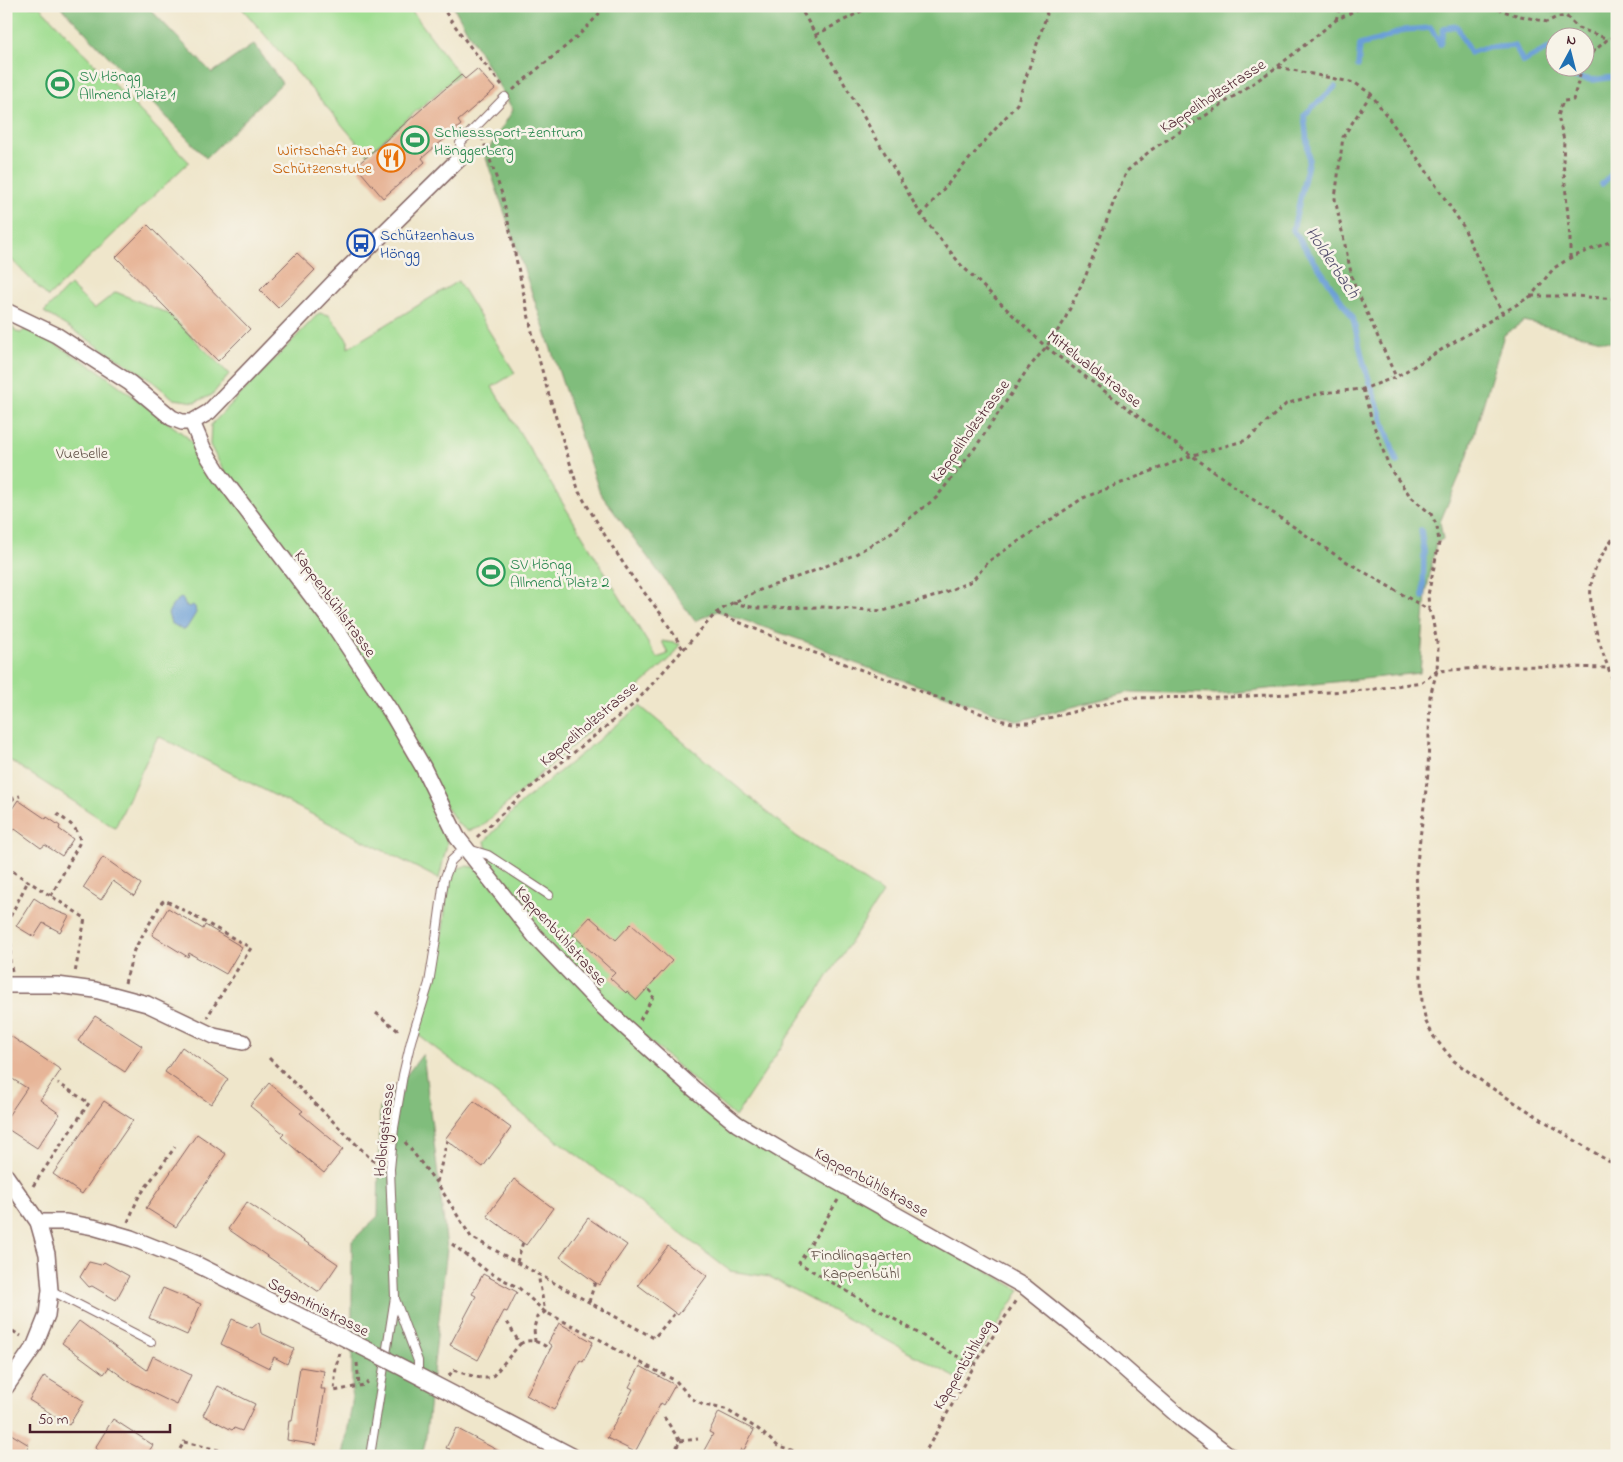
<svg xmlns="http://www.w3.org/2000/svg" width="1623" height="1462" viewBox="0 0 1623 1462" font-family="'Indie Flower',sans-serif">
<rect width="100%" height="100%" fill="#f7f3e8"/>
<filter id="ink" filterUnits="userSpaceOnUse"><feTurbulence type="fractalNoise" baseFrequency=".02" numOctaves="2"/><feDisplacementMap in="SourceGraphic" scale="10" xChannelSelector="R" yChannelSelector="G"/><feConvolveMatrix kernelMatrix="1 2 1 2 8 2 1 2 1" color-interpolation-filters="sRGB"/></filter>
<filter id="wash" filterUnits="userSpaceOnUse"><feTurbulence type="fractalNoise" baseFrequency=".0096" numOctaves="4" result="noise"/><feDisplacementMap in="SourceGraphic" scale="20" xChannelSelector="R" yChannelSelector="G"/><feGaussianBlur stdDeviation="1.12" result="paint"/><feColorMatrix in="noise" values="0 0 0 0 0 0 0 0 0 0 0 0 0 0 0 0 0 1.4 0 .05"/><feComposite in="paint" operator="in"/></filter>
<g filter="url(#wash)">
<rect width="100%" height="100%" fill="#efe6cb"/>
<g fill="#a0de92" stroke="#757e5e">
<polygon points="6,6 39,6 189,162 48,297 6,254"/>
<polygon points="240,6 408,6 459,74 367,154"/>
<polygon points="458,281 515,373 492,387 657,658 668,654 662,641 680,644 670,659 481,827 468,831 458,824 222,468 210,445 211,425 319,313 329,315 348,341 348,348"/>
<polygon points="70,285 94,309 116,292 169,314 229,374 212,395 195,402 174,399 147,377 44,312"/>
<polygon points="6,318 16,332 21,333 24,330 34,331 98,370 178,430 187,437 208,463 334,632 389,715 447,831 447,844 439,879 158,736 115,828 6,758"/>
<polygon points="640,706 796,836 883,893 735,1117 635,1028 548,942 492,874 485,841 521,803"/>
<polygon points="465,866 475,867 691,1096 1020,1290 962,1381 770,1277 730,1271 418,1035 439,963 449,877 456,869"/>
</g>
<g fill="#80bd7c" stroke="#656e54" fill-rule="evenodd">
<polygon points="60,6 147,6 212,73 254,44 282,83 206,158"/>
<path d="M 453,6 L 1617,6 L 1617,344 L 1524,321 L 1504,335 L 1466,461 L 1440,522 L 1443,539 L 1436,543 L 1426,594 L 1420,673 L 1220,694 L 1130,692 L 1018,721 L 849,661 L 815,645 L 717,611 L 695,621 L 600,493 L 485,155 L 513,110 ZM 1556,38 L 1586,38 L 1586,68 L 1556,68 Z"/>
<polygon points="423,1054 447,1248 425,1443 422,1456 343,1456 352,1404 352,1241 378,1216 380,1108"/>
</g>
<path fill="#6b9fd7" stroke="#5a5f81" d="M 181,598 L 183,599 L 185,605 L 189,607 L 193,605 L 195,607 L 196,613 L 186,629 L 183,630 L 171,623 L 168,614 C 170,608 175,601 181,598 Z"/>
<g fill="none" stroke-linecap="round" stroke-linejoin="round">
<g stroke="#6b9fd7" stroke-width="5.5">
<polyline points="1358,66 1360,45 1382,39 1404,30 1431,28 1440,44 1444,28 1457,26 1470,53 1483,48 1515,46 1523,62 1545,50 1556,46"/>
<polyline points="1564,68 1566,76 1593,80 1614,77 1617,76"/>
<polyline points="1335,87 1304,115 1309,159 1293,230 1353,318 1364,365 1397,462"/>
<polyline points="1602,184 1617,169"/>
<polyline points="1421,530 1424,551 1423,597"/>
</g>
</g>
<g id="blocks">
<g fill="#e7b598">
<polygon points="477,69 495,89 458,121 461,125 422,158 425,162 383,198 356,166 461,75 465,79"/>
<polygon points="148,225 250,329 218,361 116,257"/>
<polygon points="297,253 315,270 278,308 260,290"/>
<polygon points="18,800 46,819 47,817 60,826 59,829 73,839 62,856 45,845 41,848 15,829 6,836 6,818"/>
<polygon points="103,857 141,884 134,896 113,881 101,900 83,888"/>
<polygon points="34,898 51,909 69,916 60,932 43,923 34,937 16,926"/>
<polygon points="168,908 203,929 205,925 242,947 226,974 189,953 188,957 152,935"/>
<polygon points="590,917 616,940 631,924 672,961 637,1000 627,991 626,993 610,978 615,973 573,935"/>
<polygon points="95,1016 142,1046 125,1072 78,1041"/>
<polygon points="6,1033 61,1070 40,1100 60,1114 37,1148 6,1128 6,1119 27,1088 6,1075"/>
<polygon points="182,1047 228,1079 211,1104 165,1072"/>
<polygon points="269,1083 303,1111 300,1113 343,1149 324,1173 281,1137 284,1134 250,1106"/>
<polygon points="104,1101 133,1120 82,1194 53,1174"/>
<polygon points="474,1101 511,1128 483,1167 445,1139"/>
<polygon points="197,1134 226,1154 176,1227 146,1208"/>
<polygon points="514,1179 553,1208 526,1245 487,1216"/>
<polygon points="247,1202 338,1264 319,1292 228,1229"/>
<polygon points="588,1218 627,1245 599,1285 560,1257"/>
<polygon points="668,1246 707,1276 678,1315 638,1285"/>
<polygon points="89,1262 101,1265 104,1262 129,1276 116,1300 92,1286 89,1287 80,1277"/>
<polygon points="483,1274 517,1292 507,1312 504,1311 478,1360 450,1345 476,1296 472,1294"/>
<polygon points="163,1288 201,1304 187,1335 149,1318"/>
<polygon points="232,1319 252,1328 259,1322 261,1333 294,1349 287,1364 274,1357 269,1368 221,1344"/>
<polygon points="79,1321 147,1370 153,1356 191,1375 177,1405 128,1381 109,1367 104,1374 62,1343"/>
<polygon points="559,1323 593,1342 583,1362 580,1360 554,1410 526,1395 552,1346 548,1343"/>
<polygon points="640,1366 675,1385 664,1405 661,1403 635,1452 607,1438 633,1389 629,1387"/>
<polygon points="300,1367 324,1371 321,1389 325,1389 316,1445 287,1440 289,1421 292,1421"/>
<polygon points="44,1376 84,1401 69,1425 29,1400"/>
<polygon points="218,1386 255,1404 242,1431 234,1428 232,1430 203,1415"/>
<polygon points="719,1412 754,1430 744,1450 741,1449 737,1456 701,1456 713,1434 709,1432"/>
<polygon points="113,1419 153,1445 146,1456 107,1456 95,1448"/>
<polygon points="456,1428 508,1456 446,1456 450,1449 446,1448"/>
<polygon points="6,1431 29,1445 22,1456 6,1456"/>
</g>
</g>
</g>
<g filter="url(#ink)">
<use href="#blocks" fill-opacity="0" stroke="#846563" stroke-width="1"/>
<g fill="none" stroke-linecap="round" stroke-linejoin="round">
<g stroke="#846563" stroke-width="10">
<g id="lane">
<polyline points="461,157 460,143 505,97"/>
<polyline points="50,1290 151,1342"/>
<polyline points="395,1299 418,1361 418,1375"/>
<polyline points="370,1456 395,1297 390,1169 394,1128 403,1075 411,1041 429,983 435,946 444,880 451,861 465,848 488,855 549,895"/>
</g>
</g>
<g stroke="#846563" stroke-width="18">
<g id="street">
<polyline points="6,311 56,335 130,383 172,418 182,422 192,422 209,412 339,277 461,157"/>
<polyline points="192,422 203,448 220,475 335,627 391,712 423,767 457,837 535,936 603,1007 694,1089 737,1124 789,1155 1025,1287 1101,1348 1183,1420 1230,1456"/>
<polyline points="6,985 57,985 95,990 147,1004 214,1036 243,1042"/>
<polyline points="6,1176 38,1222 47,1254 50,1290 47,1315 35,1345 6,1387"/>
<polyline points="38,1222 66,1222 93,1227 131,1238 194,1263 370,1351"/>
<polyline points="407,1370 572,1456"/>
</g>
</g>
<g stroke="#846563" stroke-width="3" stroke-dasharray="4 4" stroke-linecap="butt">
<polyline points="441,6 468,44 502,85"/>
<polyline points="799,6 921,215 961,265 1046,347 1151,426 1245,494 1337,556 1429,610 1432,617 1438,648 1437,671 1430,696 1428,773 1416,871 1422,1002 1426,1022 1434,1037 1454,1061 1487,1085 1608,1161 1617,1164"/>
<polyline points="1490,6 1512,14 1547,22 1555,18 1566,16 1578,28 1608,39"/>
<polyline points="1336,20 1340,6"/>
<polyline points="816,35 871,6"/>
<polyline points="1586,58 1608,39 1617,36"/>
<polyline points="1278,67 1355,83 1371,94 1421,163 1463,226 1502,313"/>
<path d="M 513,90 C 543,62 580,40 605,6"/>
<polyline points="1371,94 1343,137 1335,199 1353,282 1396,377"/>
<polyline points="482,137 502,194 534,341 548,392 579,492 606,537 633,578 661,614 683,649"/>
<polyline points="921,215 1017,104 1047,14 1042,6"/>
<polyline points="1570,258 1570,238 1563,162 1564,140 1558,116 1563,101 1573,100 1582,68"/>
<polyline points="1531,296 1574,296 1617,299"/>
<polyline points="1363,389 1372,421 1390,469 1411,497 1431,514 1437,526 1439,543 1428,595 1429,610"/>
<path d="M 1617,533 C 1607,547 1595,563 1592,580 C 1585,614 1606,660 1617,692"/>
<polyline points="733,603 756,608 824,607 883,611 936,596 972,581 989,561 1083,498 1193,455 1247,440 1286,404 1321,393 1363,389 1396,377 1531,296 1554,268 1570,258 1617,239"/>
<polyline points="717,613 796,646 999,720 1013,723 1029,723 1128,698 1229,697 1368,690 1422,682 1437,671 1480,668 1521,666 1609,668"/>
<polyline points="6,806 14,798 20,796"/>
<polyline points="477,837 525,792 635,703 716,613 732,603 760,590 811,572 854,555 889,534 936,498 975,448 1027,370 1046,347 1063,323 1086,275 1116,196 1127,171 1151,150 1211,112 1277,67 1336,20 1364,6"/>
<polyline points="6,867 85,918 75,973"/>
<path d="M 51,896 L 80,842 C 79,828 68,822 57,814"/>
<polyline points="12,971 10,961 11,945 7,929 9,919 28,881"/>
<polyline points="125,983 134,950 162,902 165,900 251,948 207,1017"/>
<polyline points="376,1013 401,1033"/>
<polyline points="640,1020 654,995 648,989"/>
<polyline points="269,1058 371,1159 378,1163"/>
<polyline points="405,1142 439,1186 471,1237 654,1338 675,1313"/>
<polyline points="437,1182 447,1141"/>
<polyline points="33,1186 89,1103 58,1083"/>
<polyline points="838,1200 799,1263 974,1366"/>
<polyline points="128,1222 138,1198 175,1147"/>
<polyline points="452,1244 487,1271 519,1288 545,1312 599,1339 620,1352 676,1381 691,1398 703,1405 725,1409 758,1429 779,1447 806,1456"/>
<polyline points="517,1262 523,1242"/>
<polyline points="589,1302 595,1282"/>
<polyline points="6,1327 21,1336"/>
<polyline points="535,1342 534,1328 537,1317 545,1312 538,1274"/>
<path d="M 520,1344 C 530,1337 541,1343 550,1349"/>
<polyline points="340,1353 336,1366 334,1391 364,1385 368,1382"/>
<polyline points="357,1363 359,1386"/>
<path d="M 449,1376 L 453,1370 C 465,1373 481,1381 492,1377 L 520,1344 L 506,1320"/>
<polyline points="664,1417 680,1441 672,1456"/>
<polyline points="680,1441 698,1439"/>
<polyline points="176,1456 184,1442 244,1456"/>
<polyline points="923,1456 974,1366 1016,1300"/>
</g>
<use href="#lane" stroke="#fff" stroke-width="8"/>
<use href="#street" stroke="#fff" stroke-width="15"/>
<g stroke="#846563" stroke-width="18" stroke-linecap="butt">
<polyline id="street-bridge" points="370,1351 407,1370"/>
</g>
<use href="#street-bridge" stroke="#fff" stroke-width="15"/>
</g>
</g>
<defs>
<g id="stadium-ring" transform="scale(1.4375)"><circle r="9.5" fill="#f7f3e8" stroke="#2e9e5b" stroke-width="1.5"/><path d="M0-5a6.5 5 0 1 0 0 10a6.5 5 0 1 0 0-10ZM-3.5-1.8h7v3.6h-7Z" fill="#2e9e5b"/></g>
<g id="restaurant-ring" transform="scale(1.4375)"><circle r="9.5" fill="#f7f3e8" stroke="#e8710a" stroke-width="1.5"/><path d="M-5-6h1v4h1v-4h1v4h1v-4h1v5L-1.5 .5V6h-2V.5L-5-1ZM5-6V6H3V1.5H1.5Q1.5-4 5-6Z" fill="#e8710a"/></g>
<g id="bus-ring" transform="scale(1.4375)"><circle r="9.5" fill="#f7f3e8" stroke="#1a4fb4" stroke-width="1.5"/><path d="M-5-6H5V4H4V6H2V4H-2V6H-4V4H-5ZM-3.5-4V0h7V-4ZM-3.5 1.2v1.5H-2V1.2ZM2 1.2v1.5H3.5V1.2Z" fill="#1a4fb4"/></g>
</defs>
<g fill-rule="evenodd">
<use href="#stadium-ring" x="60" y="84"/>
<use href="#stadium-ring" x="415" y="140"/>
<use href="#restaurant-ring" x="391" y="158"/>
<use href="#bus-ring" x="361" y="243"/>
<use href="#stadium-ring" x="491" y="572"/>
</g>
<g text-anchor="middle" stroke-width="5" stroke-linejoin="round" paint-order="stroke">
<g font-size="16" fill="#27864d" stroke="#f7f3e8" text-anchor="start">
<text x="79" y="81">SV Höngg<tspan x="79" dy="18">Allmend Platz 1</tspan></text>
<text x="434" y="137">Schiesssport-Zentrum<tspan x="434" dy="18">Hönggerberg</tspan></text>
<text x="510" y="569">SV Höngg<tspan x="510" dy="18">Allmend Platz 2</tspan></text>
</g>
<g font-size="16" fill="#4a1f2b" stroke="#f7f3e8">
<text transform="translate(1212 95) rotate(-33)" y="6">Kappeliholzstrasse</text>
<text transform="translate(1095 368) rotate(38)" y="6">Mittelwaldstrasse</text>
<text transform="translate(969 430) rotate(-54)" y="6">Kappeliholzstrasse</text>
<text transform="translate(336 603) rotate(54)" y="6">Kappenbühlstrasse</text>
<text transform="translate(588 723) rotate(-40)" y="6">Kappeliholzstrasse</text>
<text transform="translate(562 935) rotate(48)" y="6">Kappenbühlstrasse</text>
<text transform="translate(383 1130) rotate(-84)" y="6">Holbrigstrasse</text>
<text transform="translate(872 1181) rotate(29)" y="6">Kappenbühlstrasse</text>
<text transform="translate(319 1306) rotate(27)" y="6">Segantinistrasse</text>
<text transform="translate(962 1364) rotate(-59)" y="6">Kappenbühlweg</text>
</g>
<g font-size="16" fill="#c56008" stroke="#f7f3e8" text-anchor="end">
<text x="372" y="155">Wirtschaft zur<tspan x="372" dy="18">Schützenstube</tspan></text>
</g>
<g font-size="16" fill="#164399" stroke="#f7f3e8" text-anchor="start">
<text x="380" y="240">Schützenhaus<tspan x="380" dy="18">Höngg</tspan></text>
</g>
<g font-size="16" fill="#604f45" stroke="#f7f3e8">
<text x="82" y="458">Vuebelle</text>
<text x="861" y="1260">Findlingsgarten<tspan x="861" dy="18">Kappenbühl</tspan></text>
</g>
<g font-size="18" font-style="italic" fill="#575270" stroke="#f7f3e8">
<text transform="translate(1333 262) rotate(56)" y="6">Holderbach</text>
</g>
</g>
<rect width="1623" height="1462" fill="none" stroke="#f7f3e8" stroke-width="25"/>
<g transform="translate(1570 52) rotate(7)"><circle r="24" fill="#f7f3e8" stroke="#b29e9c"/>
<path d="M0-4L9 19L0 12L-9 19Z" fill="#1f6fb2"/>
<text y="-8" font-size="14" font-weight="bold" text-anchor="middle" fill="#4a1f2b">N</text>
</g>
<path d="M30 1424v8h140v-8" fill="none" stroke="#4a1f2b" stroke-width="2.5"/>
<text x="38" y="1424" font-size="15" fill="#4a1f2b" stroke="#f7f3e8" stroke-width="4" paint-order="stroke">50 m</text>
</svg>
